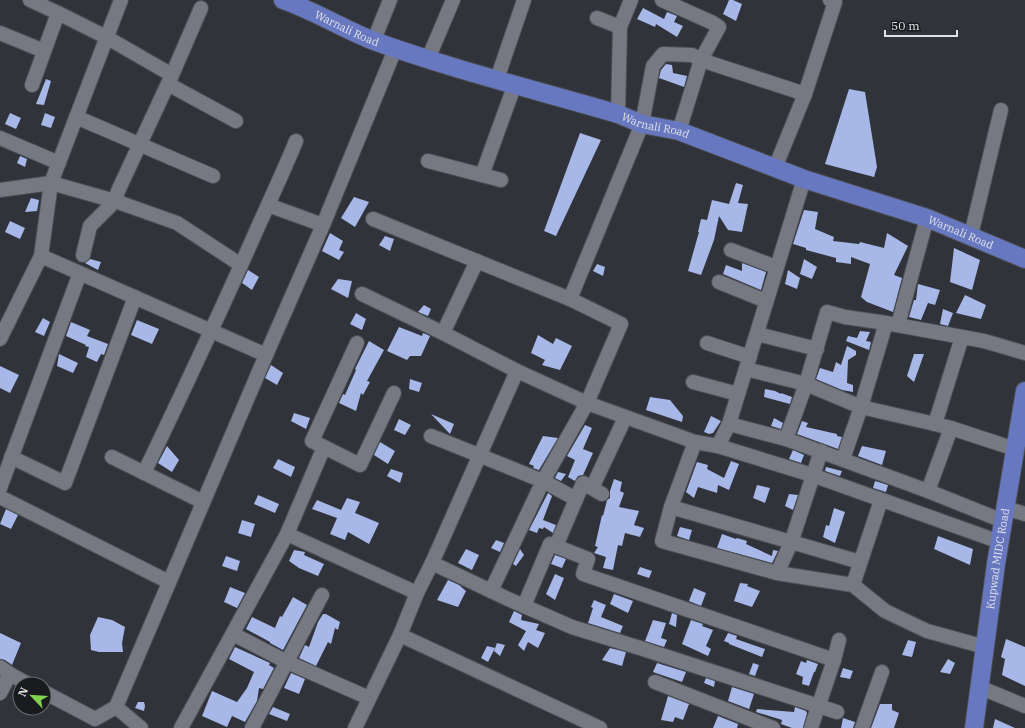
<svg xmlns="http://www.w3.org/2000/svg" width="1025" height="728" viewBox="0 0 1025 728" font-family="'IBM Plex Serif',serif">
<rect width="100%" height="100%" fill="#30333a"/>
<g fill="#a7b7e8">
<polygon points="729,0 733,0 742,4 736,21 723,14"/>
<polygon points="643,8 664,19 667,12 677,16 674,22 683,26 677,37 656,24 655,27 637,19"/>
<polygon points="666,64 672,65 673,73 687,76 684,87 659,78 661,70"/>
<polygon points="46,79 51,81 44,105 36,104"/>
<polygon points="849,89 865,92 877,167 874,177 825,164"/>
<polygon points="10,113 21,118 16,129 5,124"/>
<polygon points="45,113 55,117 51,128 41,125"/>
<polygon points="580,133 601,140 556,236 544,231"/>
<polygon points="20,156 27,159 25,167 17,163"/>
<polygon points="736,183 743,185 738,203 748,204 742,232 728,230 719,216 714,240 701,275 688,271 699,232 698,232 701,219 707,220 712,200 729,204"/>
<polygon points="354,197 369,202 355,227 341,218"/>
<polygon points="31,198 39,200 37,211 25,212"/>
<polygon points="804,210 818,212 815,229 834,237 833,241 859,244 860,242 884,248 887,233 908,246 894,275 902,278 893,312 867,302 861,297 870,264 851,257 851,264 836,262 836,258 806,250 806,248 793,244"/>
<polygon points="10,221 25,228 20,239 5,232"/>
<polygon points="330,233 343,241 339,250 344,252 339,260 322,251"/>
<polygon points="385,236 394,239 390,251 379,245"/>
<polygon points="954,248 980,260 972,290 950,282"/>
<polygon points="90,259 101,262 98,270 85,263"/>
<polygon points="804,259 817,267 812,279 800,274"/>
<polygon points="742,263 766,272 761,290 723,274 726,265 742,271"/>
<polygon points="597,264 605,267 603,276 593,271"/>
<polygon points="248,270 259,277 252,290 242,283"/>
<polygon points="788,270 800,278 797,289 785,284"/>
<polygon points="338,279 352,281 348,298 331,289"/>
<polygon points="918,284 940,290 935,305 928,303 921,320 909,317 914,300 916,300"/>
<polygon points="965,295 986,305 981,319 956,313"/>
<polygon points="424,305 431,309 428,316 418,312"/>
<polygon points="943,309 953,313 948,326 940,324"/>
<polygon points="356,313 366,319 362,330 350,324"/>
<polygon points="43,318 50,322 44,336 35,332"/>
<polygon points="137,320 159,329 152,344 131,335"/>
<polygon points="71,322 90,330 87,336 108,344 104,355 101,354 97,362 86,357 89,347 85,346 86,345 66,336"/>
<polygon points="399,327 422,336 423,333 430,336 421,356 410,356 407,360 387,351"/>
<polygon points="860,331 870,332 866,341 871,342 869,350 846,341 848,336 857,338"/>
<polygon points="538,335 553,344 556,338 572,346 560,370 542,365 545,360 531,353"/>
<polygon points="369,341 384,350 367,381 370,382 363,395 361,393 356,411 339,403 343,394 345,395 356,370 355,369"/>
<polygon points="847,346 856,351 856,355 848,360 847,383 853,385 853,392 842,390 816,379 820,368 833,372 836,362 841,365"/>
<polygon points="59,354 78,363 73,373 57,366"/>
<polygon points="914,354 924,354 914,382 907,376"/>
<polygon points="271,365 283,373 277,385 265,378"/>
<polygon points="0,366 19,375 10,393 0,388"/>
<polygon points="410,379 422,383 419,392 409,389"/>
<polygon points="765,389 775,391 781,394 781,393 792,397 790,404 764,397"/>
<polygon points="650,397 670,400 683,416 682,422 646,410"/>
<polygon points="294,413 310,418 306,429 291,421"/>
<polygon points="431,414 454,424 450,434"/>
<polygon points="711,416 721,421 713,433 709,434 704,432"/>
<polygon points="774,418 783,423 781,429 771,426"/>
<polygon points="399,419 411,425 405,435 394,430"/>
<polygon points="802,421 808,423 806,427 837,434 837,436 842,437 838,449 797,434"/>
<polygon points="585,425 592,428 583,449 593,453 583,475 578,476 575,481 568,477 575,460 567,456"/>
<polygon points="543,436 558,438 539,470 533,468 534,466 529,464"/>
<polygon points="380,442 395,451 388,464 374,455"/>
<polygon points="167,446 179,460 172,472 158,463"/>
<polygon points="862,446 886,451 882,465 858,456"/>
<polygon points="793,450 804,455 801,463 789,459"/>
<polygon points="278,459 295,467 291,477 273,468"/>
<polygon points="731,461 739,464 729,490 718,485 717,493 698,487 694,498 686,492 697,462 708,465 707,469 724,478"/>
<polygon points="826,467 842,471 840,476 825,471"/>
<polygon points="391,469 403,473 400,483 387,476"/>
<polygon points="558,472 566,474 561,481 555,478"/>
<polygon points="614,479 622,482 620,491 624,493 619,507 639,511 634,525 644,528 640,537 625,533 622,546 618,545 613,570 603,568 606,557 594,553 598,547 595,546 602,515 603,516 607,500 610,498 610,491"/>
<polygon points="875,481 888,485 886,492 873,488"/>
<polygon points="757,485 770,488 765,503 753,498"/>
<polygon points="548,493 552,496 543,520 556,525 553,533 544,527 543,529 539,528 537,533 529,530"/>
<polygon points="789,494 798,495 793,510 785,506"/>
<polygon points="258,495 279,504 275,513 254,504"/>
<polygon points="347,498 360,502 355,513 379,523 369,544 348,532 345,540 330,534 337,518 312,509 317,500 341,510"/>
<polygon points="834,508 845,512 835,543 823,537 826,525 829,526"/>
<polygon points="6,509 18,515 11,529 0,524"/>
<polygon points="242,520 255,524 251,537 238,533"/>
<polygon points="680,527 692,530 689,540 677,536"/>
<polygon points="722,534 736,539 737,538 747,541 746,544 772,556 773,550 778,551 772,563 717,548"/>
<polygon points="938,536 973,549 970,565 934,549"/>
<polygon points="496,540 504,543 500,552 491,548"/>
<polygon points="466,549 479,555 472,570 458,563"/>
<polygon points="520,549 524,555 516,566 513,564"/>
<polygon points="294,550 305,552 304,555 324,564 318,576 299,568 289,561"/>
<polygon points="555,555 566,559 562,568 551,564"/>
<polygon points="226,556 240,561 237,571 222,566"/>
<polygon points="640,567 652,571 649,578 637,574"/>
<polygon points="555,574 564,578 555,600 546,594"/>
<polygon points="448,580 459,585 466,591 458,607 437,600"/>
<polygon points="740,583 748,584 747,586 760,591 752,607 734,601"/>
<polygon points="230,587 245,593 237,608 224,602"/>
<polygon points="694,588 706,593 701,606 689,601"/>
<polygon points="614,594 633,601 628,613 610,604"/>
<polygon points="293,597 307,605 283,650 270,643 270,642 246,629 252,617 275,628 280,616 282,617"/>
<polygon points="594,600 606,605 601,617 623,626 620,633 588,623 593,608 591,607"/>
<polygon points="514,611 522,615 521,620 539,624 536,630 545,633 538,648 528,642 524,651 518,645 526,631 509,622"/>
<polygon points="672,613 677,615 676,627 669,624"/>
<polygon points="323,614 326,614 340,622 338,630 335,628 331,644 328,642 316,666 299,658 305,645 309,647 318,622"/>
<polygon points="98,617 112,620 125,627 122,643 123,652 99,652 91,650 90,635"/>
<polygon points="653,620 666,623 661,638 667,640 664,647 645,641"/>
<polygon points="691,620 703,624 702,626 713,630 706,646 711,649 708,656 682,644"/>
<polygon points="0,633 21,643 12,665 5,660 0,659"/>
<polygon points="728,633 737,636 736,639 765,649 762,657 729,644 729,643 724,641"/>
<polygon points="1006,639 1025,647 1025,686 1002,675 1005,659 1001,657"/>
<polygon points="908,640 916,642 912,657 902,655"/>
<polygon points="497,643 505,645 500,656 494,651"/>
<polygon points="487,646 495,648 488,662 481,658"/>
<polygon points="235,647 270,663 269,665 274,668 263,689 259,688 257,701 245,722 232,716 227,727 202,716 212,691 237,702 247,688 254,672 229,659"/>
<polygon points="610,648 626,652 622,666 602,660"/>
<polygon points="948,659 955,663 950,674 940,672"/>
<polygon points="807,660 818,664 815,672 814,672 809,686 802,684 803,677 796,674 801,661 806,663"/>
<polygon points="657,663 686,672 682,682 653,672"/>
<polygon points="753,663 759,665 755,676 749,674"/>
<polygon points="843,668 853,671 850,679 840,677"/>
<polygon points="291,673 305,679 299,694 284,688"/>
<polygon points="706,678 715,681 714,687 704,683"/>
<polygon points="732,687 754,694 749,709 728,701"/>
<polygon points="668,696 689,704 683,720 675,717 673,722 661,720"/>
<polygon points="138,702 144,702 145,706 144,711 135,708"/>
<polygon points="880,704 892,704 892,710 899,713 894,728 871,728"/>
<polygon points="273,707 290,714 287,721 269,714"/>
<polygon points="795,707 806,711 807,713 803,728 792,728 781,724 782,720 756,712 757,709 794,712"/>
<polygon points="718,716 738,724 737,728 713,728"/>
<polygon points="843,718 855,722 853,728 841,728"/>
<polygon points="995,719 1015,728 993,728"/>
</g>
<g fill="none" stroke-linecap="round" stroke-linejoin="round">
<g stroke="#4c4f55" stroke-width="16">
<g id="minor">
<polyline points="30,0 58,13 32,85"/>
<polyline points="121,0 51,183 115,201 177,223 241,265"/>
<polyline points="662,0 713,23 719,27 701,60 805,94"/>
<polyline points="58,13 106,37 172,75 118,191 115,201 90,226 83,255"/>
<polyline points="597,18 620,27"/>
<polyline points="0,33 44,51"/>
<polyline points="374,40 390,0"/>
<polyline points="428,59 453,0"/>
<polyline points="172,75 201,8"/>
<polyline points="497,79 524,0"/>
<polyline points="168,84 236,121"/>
<polyline points="618,114 620,27 631,0"/>
<polyline points="76,117 213,176"/>
<polyline points="0,138 59,163"/>
<polyline points="428,161 501,180"/>
<polyline points="775,168 805,94 835,2 830,0"/>
<polyline points="482,175 515,84"/>
<polyline points="0,190 51,183 41,256 0,339"/>
<polyline points="268,205 323,225"/>
<polyline points="373,219 570,299 621,324 587,403 543,481 491,591"/>
<polyline points="971,235 1001,110"/>
<polyline points="731,250 776,267"/>
<polyline points="41,256 266,355"/>
<polyline points="477,261 443,333 517,371 587,403 695,442"/>
<polyline points="719,282 766,301"/>
<polyline points="362,294 443,333"/>
<polyline points="570,299 642,124 653,66 663,54 692,55 701,60 679,131"/>
<polyline points="898,325 927,218"/>
<polyline points="757,334 817,349"/>
<polyline points="962,337 935,424 951,428 928,491 1003,521"/>
<polyline points="357,343 312,441 360,465 394,393"/>
<polyline points="707,343 750,357"/>
<polyline points="746,369 806,384 861,407 886,323 984,341 1025,353"/>
<polyline points="693,382 738,394"/>
<polyline points="729,424 786,439 928,491"/>
<polyline points="951,428 1015,449"/>
<polyline points="431,436 543,481 576,499"/>
<polyline points="786,439 806,384 827,312 845,317 886,323"/>
<polyline points="718,446 812,475 1000,542"/>
<polyline points="821,451 791,543 777,573 853,585 885,611 927,631 985,647"/>
<polyline points="11,457 65,483 135,297"/>
<polyline points="112,457 203,502"/>
<polyline points="843,459 861,407 935,424"/>
<path d="M 144,473 C 182,394 219,315 254,236 C 268,204 283,173 296,141"/>
<polyline points="0,488 80,273"/>
<polyline points="592,488 624,420"/>
<polyline points="0,497 169,582"/>
<polyline points="671,507 860,562"/>
<polyline points="1006,508 1025,514"/>
<polyline points="287,534 417,593"/>
<polyline points="556,546 583,483 602,494"/>
<polyline points="432,563 508,599 572,627 640,648 837,712"/>
<polyline points="777,573 662,541 671,507 695,442 718,446 729,424 804,179"/>
<polyline points="853,585 881,500"/>
<polyline points="524,606 550,544 588,559 583,574 834,660"/>
<polyline points="233,634 287,662 369,698"/>
<polyline points="400,635 600,728"/>
<polyline points="0,667 10,674 28,684"/>
<polyline points="655,682 773,728"/>
<polyline points="979,687 1025,706"/>
<polyline points="44,692 95,719 116,707"/>
<polyline points="0,693 10,674"/>
<polyline points="141,728 116,707 266,355 323,225 396,47"/>
<polyline points="181,728 287,534 324,447"/>
<polyline points="252,728 322,595"/>
<polyline points="355,728 400,635 417,593 432,563 517,371"/>
<polyline points="811,728 834,660 839,640"/>
<polyline points="862,728 882,672"/>
</g>
</g>
<g stroke="#4c4f55" stroke-width="20">
<g id="major">
<path id="s1" d="M 283,0 C 315,11 343,29 374,41 C 454,70 536,90 618,114 L 642,124 L 679,131 L 804,179 L 927,218 L 1025,259"/>
<path id="s2" d="M 974,728 L 996,564 L 1025,391"/>
</g>
</g>
<use href="#minor" stroke="#767981" stroke-width="14"/>
<use href="#major" stroke="#6778c1" stroke-width="18"/>
</g>
<g text-anchor="middle" stroke-width="4" stroke-linejoin="round" paint-order="stroke">
<g font-size="11" fill="#e1e3e8" stroke="#1a1b1e">
<text dy="4" stroke="none"><textPath href="#s1" startOffset="70">Warnali Road</textPath></text>
<text dy="4" stroke="none"><textPath href="#s1" startOffset="394">Warnali Road</textPath></text>
<text dy="4" stroke="none"><textPath href="#s1" startOffset="718">Warnali Road</textPath></text>
<text dy="4" stroke="none"><textPath href="#s2" startOffset="171">Kupwad MIDC Road</textPath></text>
</g>
</g>
<g transform="translate(32 696) rotate(295)"><circle r="19" fill="#1a1b1e" stroke="#6a6b6f"/>
<path d="M0-3L7 15L0 10L-7 15Z" fill="#82d04f"/>
<text y="-6" font-size="11" font-weight="bold" text-anchor="middle" fill="#e1e3e8">N</text>
</g>
<path d="M885 30v6h72v-6" fill="none" stroke="#e1e3e8" stroke-width="2"/>
<text x="891" y="30" font-size="12" fill="#e1e3e8" stroke="#1a1b1e" stroke-width="3" paint-order="stroke">50 m</text>
</svg>
